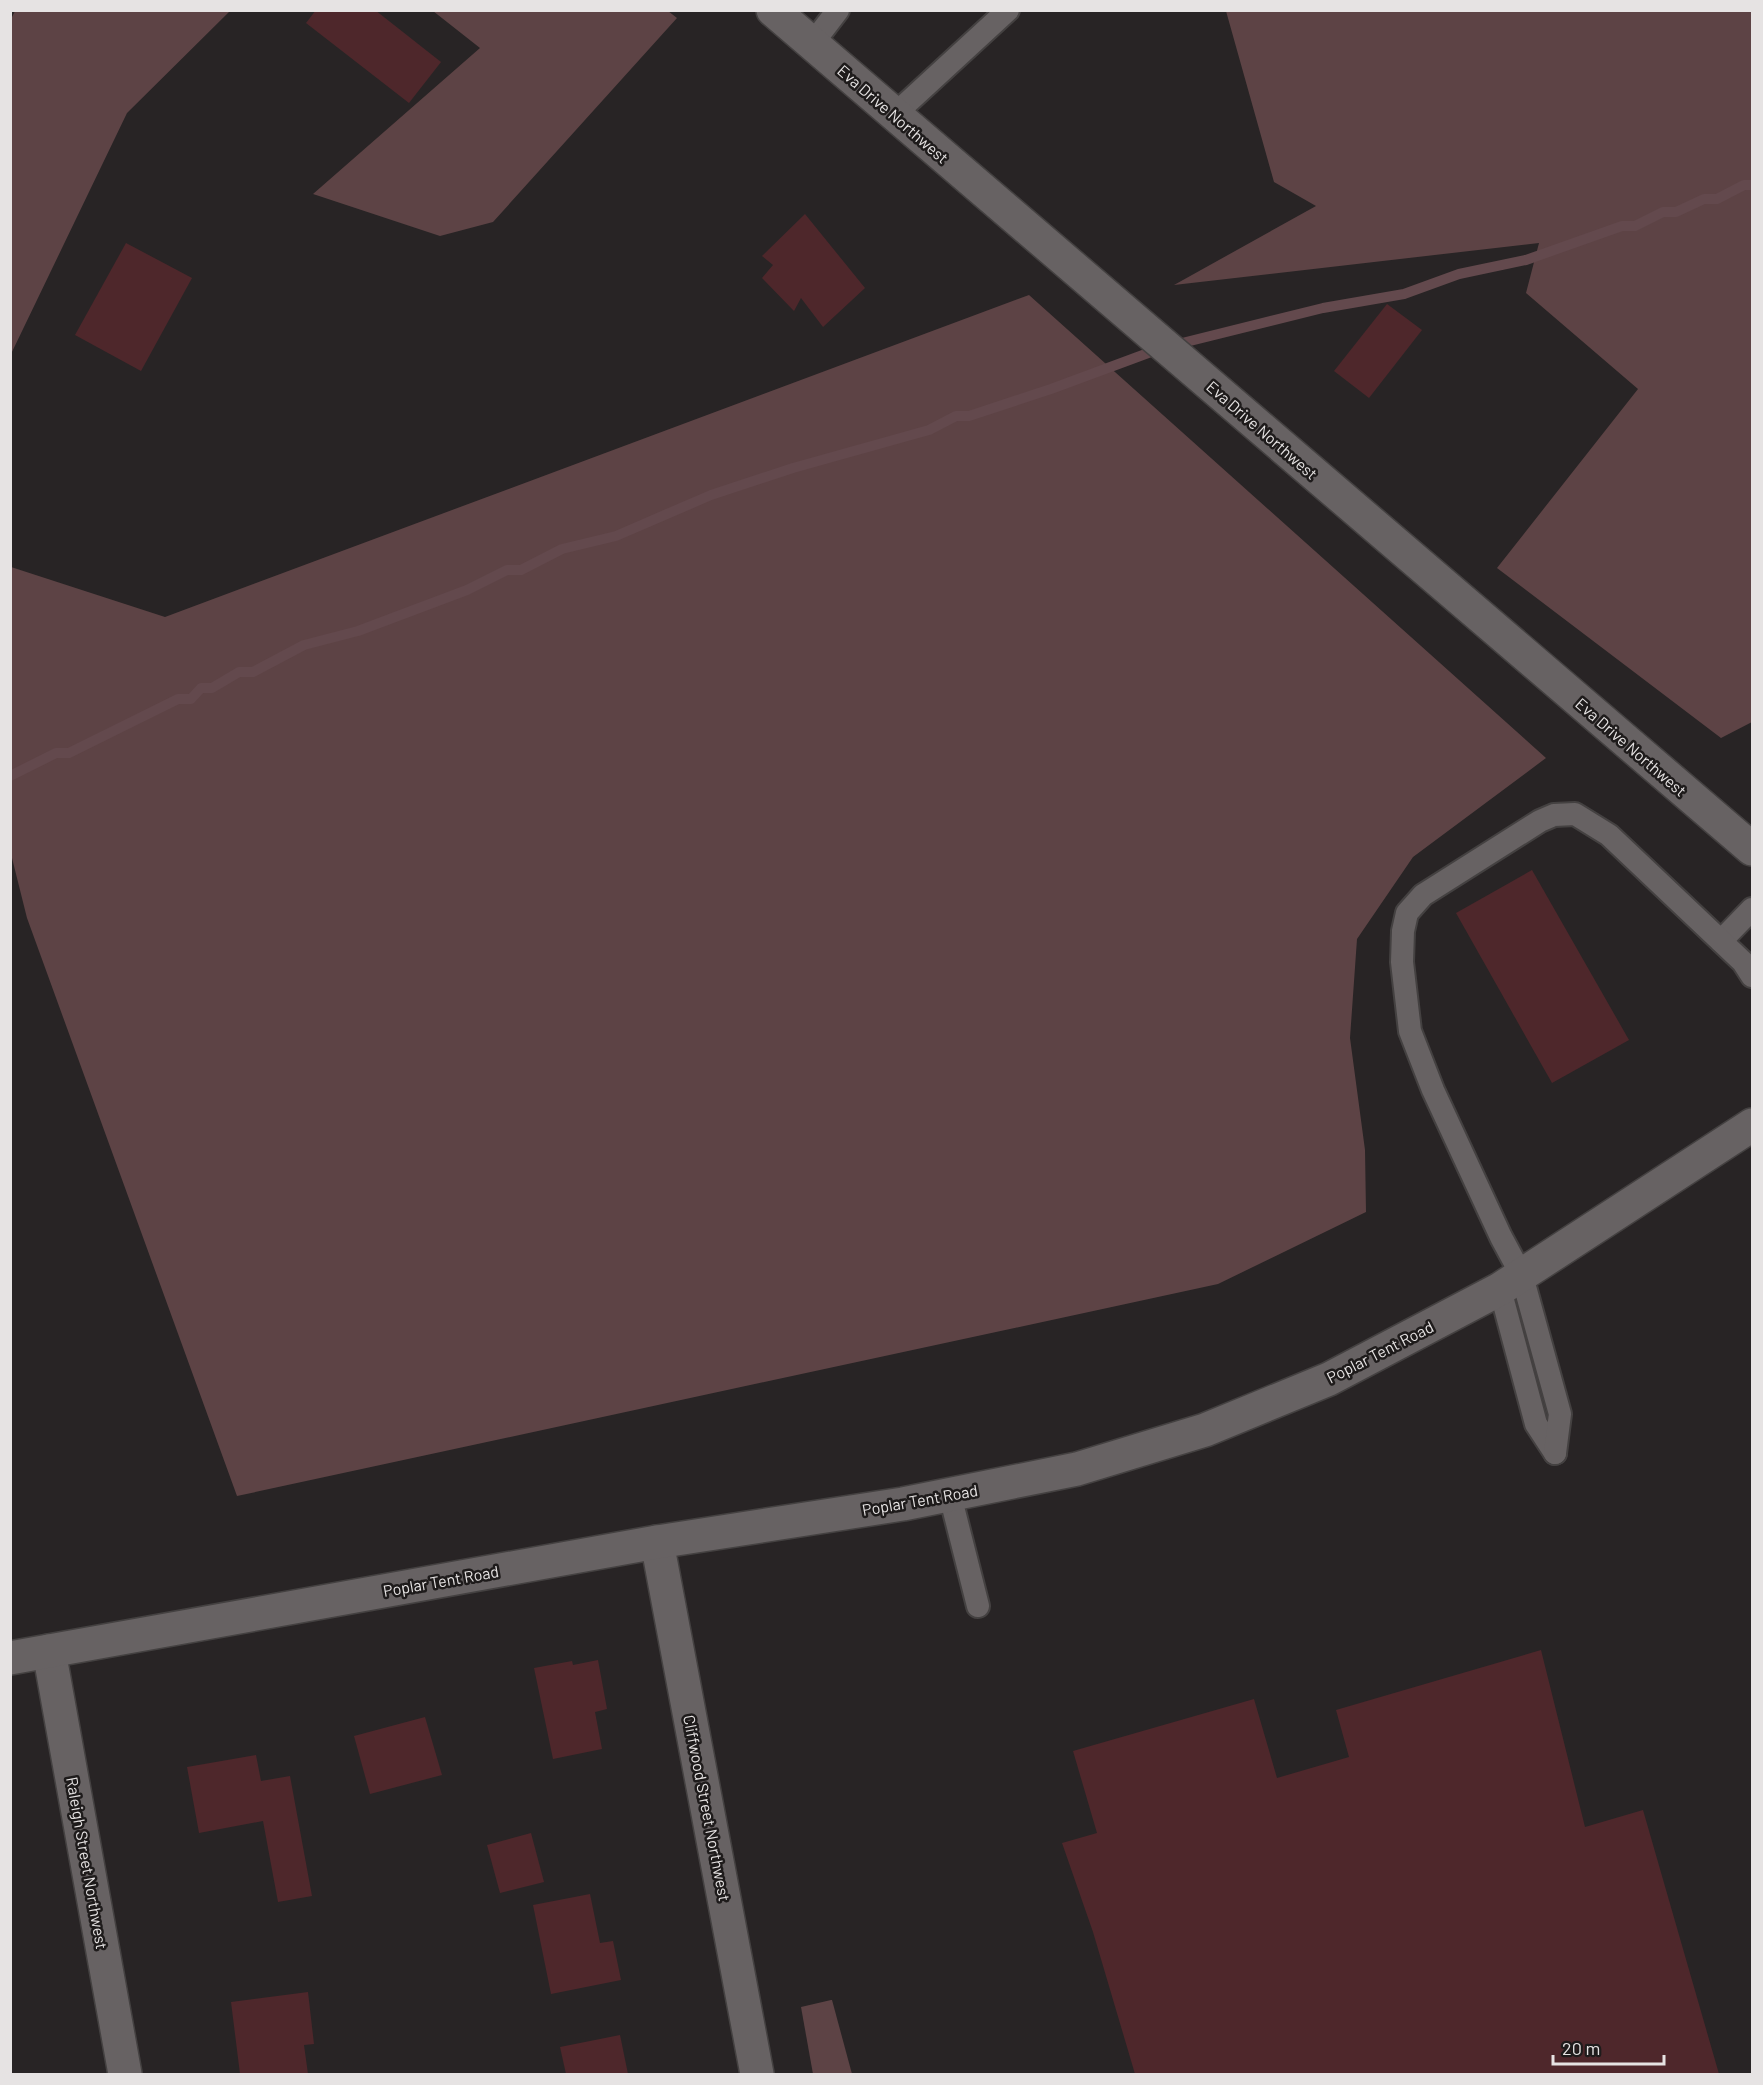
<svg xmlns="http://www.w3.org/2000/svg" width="1763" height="2085" viewBox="0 0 1763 2085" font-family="Barlow,sans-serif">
<rect width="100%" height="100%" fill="#282425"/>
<g fill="#5d4345">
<polygon points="15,11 230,11 127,113 11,354 10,21"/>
<polygon points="668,11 677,18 493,222 440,236 313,194 480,48 433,11"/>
<polygon points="1226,11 1752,11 1752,722 1721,738 1497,568 1638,389 1526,293 1539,243 1174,285 1316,206 1274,182"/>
<polygon points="1029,295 1546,758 1413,857 1357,939 1350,1038 1365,1150 1366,1212 1218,1284 237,1496 27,918 11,854 11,567 165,617"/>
<polygon points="831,2000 832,2000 852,2074 813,2074 801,2007"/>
</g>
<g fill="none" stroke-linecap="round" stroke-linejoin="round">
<g stroke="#63494d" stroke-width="10">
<polyline points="1174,345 1323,308 1404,294 1459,274 1526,260 1622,226 1635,226 1663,212 1676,212 1704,199 1717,199 1744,185 1752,185"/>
<polyline points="10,776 56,753 69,753 178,699 191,699 201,688 212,688 239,672 253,672 304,645 358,631 467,590 507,570 521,570 562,549 616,536 711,495 793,468 929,430 956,416 969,416 1051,389 1159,349"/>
</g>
</g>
<g fill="#4e272b">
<polygon points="316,10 375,10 441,62 409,103 306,23"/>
<polygon points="805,214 865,288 823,327 801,298 794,311 762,278 773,265 762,256"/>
<polygon points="126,243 192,278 141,371 75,335"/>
<polygon points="1387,304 1422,330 1369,398 1334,371"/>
<polygon points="1532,870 1629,1040 1552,1083 1456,913"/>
<polygon points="1541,1650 1585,1827 1643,1810 1719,2074 1135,2074 1093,1932 1062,1843 1097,1833 1073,1751 1254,1699 1277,1778 1349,1757 1336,1710"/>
<polygon points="598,1660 607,1709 595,1712 602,1749 553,1759 534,1668 572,1661 573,1665"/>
<polygon points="425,1717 442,1775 370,1794 354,1736"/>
<polygon points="256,1755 261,1781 290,1776 312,1896 278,1902 263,1821 199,1833 187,1767"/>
<polygon points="531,1833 544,1882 500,1893 487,1845"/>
<polygon points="590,1894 600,1943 613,1941 621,1980 551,1994 533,1905"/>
<polygon points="308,1992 314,2044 304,2045 308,2074 240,2074 231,2002"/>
<polygon points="620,2035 628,2074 566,2074 560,2047"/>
</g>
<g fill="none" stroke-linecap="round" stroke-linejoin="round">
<g stroke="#444141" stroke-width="26">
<g id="service">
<polyline points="812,44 838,10"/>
<polyline points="894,115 1008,10"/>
<polyline points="1721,941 1752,909"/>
<polyline points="1500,1289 1536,1424 1555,1453"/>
<polyline points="1555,1453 1560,1414 1522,1276 1501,1237 1433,1090 1410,1031 1402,962 1403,931 1407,913 1423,895 1540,821 1554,815 1575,814 1609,835 1743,962 1752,976"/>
<polyline points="950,1495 978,1606"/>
</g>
</g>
<g stroke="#444141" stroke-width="36">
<g id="minor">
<polyline points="773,10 1752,849"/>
<polyline points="657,1542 757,2074"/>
<polyline points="49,1651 125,2074"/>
</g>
</g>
<g stroke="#444141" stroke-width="36">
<polyline id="secondary" points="10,1658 657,1542 903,1504 1077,1469 1205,1430 1329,1379 1500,1289 1752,1125"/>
</g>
<use href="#service" stroke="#676263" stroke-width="22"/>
<use href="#minor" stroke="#676263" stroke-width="33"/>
<use href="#secondary" stroke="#676263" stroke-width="33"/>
</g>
<g text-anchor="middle" stroke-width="5" stroke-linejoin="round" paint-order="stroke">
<g font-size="16" fill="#e6e3e3" stroke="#1e1b1b">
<text transform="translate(893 114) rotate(41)" y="6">Eva Drive Northwest</text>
<text transform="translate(1262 430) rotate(41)" y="6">Eva Drive Northwest</text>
<text transform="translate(1631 747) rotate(41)" y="6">Eva Drive Northwest</text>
<text transform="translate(1380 1352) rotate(-27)" y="6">Poplar Tent Road</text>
<text transform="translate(920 1500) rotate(-10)" y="6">Poplar Tent Road</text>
<text transform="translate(441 1581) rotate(-10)" y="6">Poplar Tent Road</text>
<text transform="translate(707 1808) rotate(79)" y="6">Cliffwood Street Northwest</text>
<text transform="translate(87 1863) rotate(80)" y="6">Raleigh Street Northwest</text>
</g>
</g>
<rect width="1763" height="2085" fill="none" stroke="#e6e3e3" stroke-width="24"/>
<path d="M1553 2055v9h111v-9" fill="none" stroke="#e6e3e3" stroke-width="3"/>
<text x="1562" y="2055" font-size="18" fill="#e6e3e3" stroke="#1e1b1b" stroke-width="4.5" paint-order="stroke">20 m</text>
</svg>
